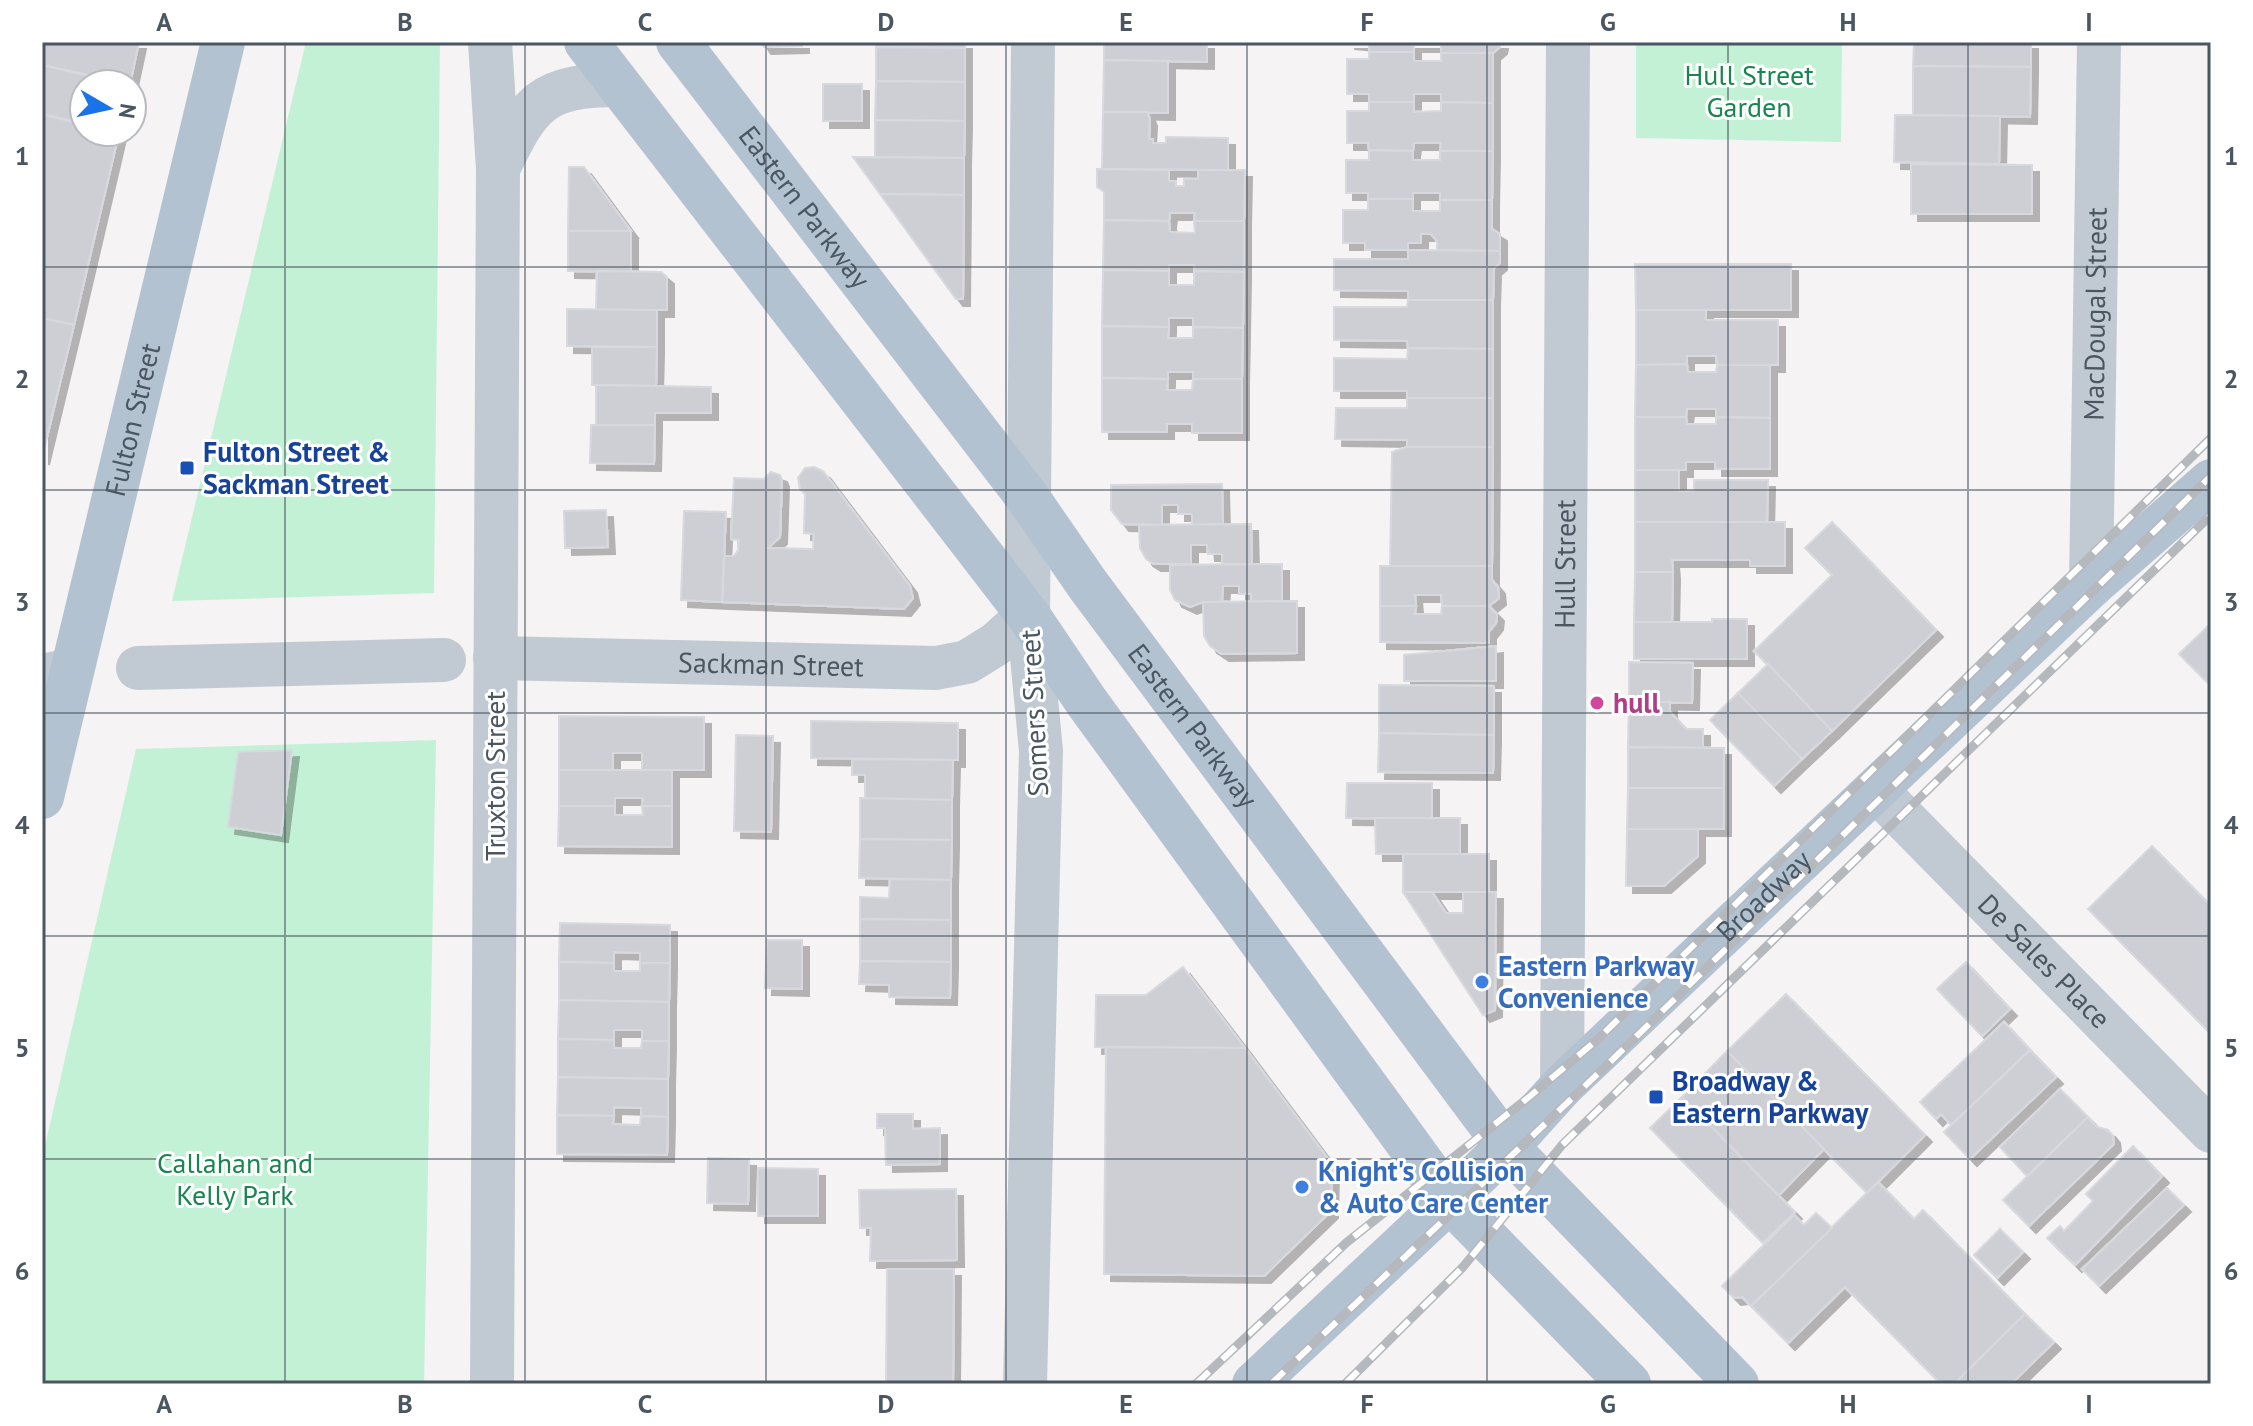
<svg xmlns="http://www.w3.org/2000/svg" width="2253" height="1426" viewBox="0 0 2253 1426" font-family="'PT Sans',sans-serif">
<defs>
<filter id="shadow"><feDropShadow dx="7" dy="7" stdDeviation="0" flood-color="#0004"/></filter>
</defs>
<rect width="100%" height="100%" fill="#f5f3f3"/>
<g fill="#c3f1d5">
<polygon points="306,42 440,42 434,593 172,601"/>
<polygon points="1636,42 1842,42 1841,142 1636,138"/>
<polygon points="436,740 424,1384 42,1384 42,1159 136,749"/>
</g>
<g fill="#cdcfd5" stroke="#d7d9de" stroke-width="2" filter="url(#shadow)">
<polygon points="42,42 139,42 130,84 42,65"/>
<polygon points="761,42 802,42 802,46 764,47"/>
<polygon points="876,42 965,42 965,48 876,47"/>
<polygon points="1104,42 1207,42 1207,62 1104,60"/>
<polygon points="1347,42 1501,42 1500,47 1493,53 1441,53 1441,45 1414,45 1414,52 1369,52 1369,44"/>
<polygon points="1914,42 2031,42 2031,67 1913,66"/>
<polygon points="876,47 965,48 965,82 876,81"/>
<polygon points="1369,52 1414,52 1414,61 1441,61 1441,53 1493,53 1493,103 1441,102 1441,94 1414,94 1414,102 1369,102 1369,94 1347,94 1347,59 1369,59"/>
<polygon points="1104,60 1168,61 1168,113 1103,112"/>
<polygon points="42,65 125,84 84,84 84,124 42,114"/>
<polygon points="1913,66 2031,67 2030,117 1913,115"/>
<polygon points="876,81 965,82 965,121 875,120"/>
<rect x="823" y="84" width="39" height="37"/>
<polygon points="1369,102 1414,102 1414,112 1441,111 1441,102 1493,103 1493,151 1440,151 1441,143 1414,143 1413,151 1369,150 1368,143 1347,143 1347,111 1369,111"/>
<polygon points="1103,112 1147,112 1150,119 1149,139 1153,139 1153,143 1166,143 1166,137 1228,138 1228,170 1102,169"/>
<polygon points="42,114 84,125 84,132 119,133 74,325 42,318"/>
<polygon points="1895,115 2000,116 1999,164 1894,162"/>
<polygon points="875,120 965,121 964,158 875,157"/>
<polygon points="1369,150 1413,151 1413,160 1440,160 1440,151 1493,151 1492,200 1440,200 1440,193 1413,193 1413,199 1368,199 1368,193 1346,193 1346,160 1369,160"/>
<polygon points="853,157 964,158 964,195 880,194"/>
<polygon points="1911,164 2032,165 2032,214 1911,214"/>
<polygon points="569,167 584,167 631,231 568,231"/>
<polygon points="1097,169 1169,170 1169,181 1176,181 1176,186 1184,186 1184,179 1198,179 1198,170 1245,170 1244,221 1194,221 1195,213 1170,213 1169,221 1104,220 1104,192 1097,187"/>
<polygon points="880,194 964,195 963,299 956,299"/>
<polygon points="1368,199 1413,199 1413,211 1440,211 1440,200 1492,200 1492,229 1500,234 1500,251 1437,250 1437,241 1431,234 1421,234 1421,243 1408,243 1408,250 1365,250 1365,243 1343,243 1343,210 1368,210"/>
<polygon points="1104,220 1169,221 1170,232 1195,233 1194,221 1244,221 1244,272 1194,271 1194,265 1169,265 1169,271 1103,270"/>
<polygon points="568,231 631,231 631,272 568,271"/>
<polygon points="1408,250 1500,251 1500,263 1494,268 1493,300 1408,300 1408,291 1334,290 1334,259 1408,259"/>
<polygon points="1635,264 1791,264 1791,310 1636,310"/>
<polygon points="1103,270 1169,271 1169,285 1194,285 1194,271 1244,272 1243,328 1193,327 1193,318 1169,318 1169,327 1102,326"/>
<polygon points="597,271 661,272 667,277 667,310 596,310"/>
<polygon points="1408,300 1493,300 1493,349 1408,348 1407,341 1334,340 1334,307 1407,307"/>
<polygon points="567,309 657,310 657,347 567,346"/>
<polygon points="1636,310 1706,310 1706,320 1778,320 1778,365 1717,365 1716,356 1687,356 1687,364 1636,365"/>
<polygon points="42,318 74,325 42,458"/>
<polygon points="1102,326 1169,327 1168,338 1193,338 1193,327 1243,328 1242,379 1193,379 1193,372 1168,372 1168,379 1102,378"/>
<polygon points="592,347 657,347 656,386 592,385"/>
<polygon points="1408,348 1493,349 1493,398 1407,398 1407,391 1334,391 1334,358 1407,359"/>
<polygon points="1687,364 1688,372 1716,372 1717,365 1770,365 1770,418 1716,417 1716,409 1687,409 1686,417 1635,417 1636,365"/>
<polygon points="1102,378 1168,379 1167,390 1192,390 1193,379 1242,379 1242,433 1192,433 1192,424 1167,424 1167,432 1102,432"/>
<polygon points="596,385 711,387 711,413 655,413 655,425 596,425"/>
<polygon points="1407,398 1493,398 1493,447 1407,447 1407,440 1335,439 1336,408 1407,408"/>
<polygon points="1635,417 1686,417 1687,424 1716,424 1716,417 1770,418 1770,469 1715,469 1715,462 1686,462 1686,470 1635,470"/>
<polygon points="591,425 655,425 654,464 590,463"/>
<polygon points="1407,447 1493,447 1492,566 1390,566 1392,452"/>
<polygon points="814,467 823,471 910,586 913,598 904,609 722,602 724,556 734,556 738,550 739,540 731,539 734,478 764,479 771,472 780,475 782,480 780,537 768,548 813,549 814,534 804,533 805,494 800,489 798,478 805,468"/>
<polygon points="1635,470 1679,470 1679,491 1694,491 1694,480 1768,480 1767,522 1635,522"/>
<polygon points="1222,484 1223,524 1192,525 1192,514 1178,514 1178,505 1162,505 1162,525 1122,524 1111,510 1111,485"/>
<polygon points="606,510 608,547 565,548 564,511"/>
<polygon points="684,511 726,512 722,602 681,600"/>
<polygon points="1635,522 1785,522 1785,566 1750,566 1750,560 1672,560 1673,572 1635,572"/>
<polygon points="1832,522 1936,630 1832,731 1754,651 1832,575 1805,548"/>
<polygon points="1251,524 1252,564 1222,564 1222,554 1208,554 1207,545 1191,545 1191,564 1154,564 1146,559 1140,548 1139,525"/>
<polygon points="1282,564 1282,601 1251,602 1251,594 1239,594 1239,586 1223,586 1222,602 1203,602 1190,607 1175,600 1170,590 1170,565"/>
<polygon points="1380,566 1492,566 1492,580 1498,587 1499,598 1489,606 1442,606 1441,595 1415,595 1416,606 1380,606"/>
<polygon points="1635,572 1673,572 1672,622 1634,622"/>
<polygon points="1297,601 1297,653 1222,654 1210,646 1204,636 1203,602"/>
<polygon points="1380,606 1416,606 1415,614 1441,614 1442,606 1489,606 1497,614 1496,623 1489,632 1489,643 1380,642"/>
<polygon points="1712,619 1747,619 1747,659 1634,659 1634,622 1712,622"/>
<polygon points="2211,623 2211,686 2179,654"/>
<polygon points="1496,646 1496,681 1404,681 1404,655"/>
<polygon points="1629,662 1693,663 1692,703 1629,702"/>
<polygon points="1768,664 1832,731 1802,759 1738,693"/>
<polygon points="1379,685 1494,686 1494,735 1379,733"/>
<polygon points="1738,693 1802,759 1774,786 1710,720"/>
<polygon points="1629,702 1670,702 1670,712 1686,729 1703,729 1703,748 1628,747"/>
<polygon points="559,716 704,717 704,770 642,770 642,753 613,753 613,770 559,770"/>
<polygon points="811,721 958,723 958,760 811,758"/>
<polygon points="1379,733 1494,735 1493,773 1378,772"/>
<polygon points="736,735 773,736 771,832 734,831"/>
<polygon points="1628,747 1724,748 1724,788 1628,788"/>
<polygon points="292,750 281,835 228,827 238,752"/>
<polygon points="852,759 953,760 952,800 865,799 865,775 852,775"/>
<polygon points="559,770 672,770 672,806 642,806 643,798 615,798 615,806 559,806"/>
<polygon points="1347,783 1432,783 1432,819 1346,818"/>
<polygon points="1628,788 1724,788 1724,829 1627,829"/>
<polygon points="860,798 952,800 952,840 860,839"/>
<polygon points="559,806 615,806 615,815 643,815 642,806 672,806 672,847 558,846"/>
<polygon points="1375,818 1460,818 1460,854 1376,854"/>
<polygon points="1627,829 1698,829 1698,856 1664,886 1626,886"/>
<polygon points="860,839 952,840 951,880 859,878"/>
<polygon points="2152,846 2211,906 2211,1034 2088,909"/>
<rect x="1403" y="854" width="86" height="38"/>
<polygon points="890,879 951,880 951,920 860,919 860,897 889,898"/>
<polygon points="1403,892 1432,892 1446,913 1463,913 1463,892 1496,892 1495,1010 1483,1015"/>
<polygon points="860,919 951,920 951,962 860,961"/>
<polygon points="560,923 670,925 670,963 640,963 640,953 614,952 614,963 559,962"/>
<polygon points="767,940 802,940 802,989 765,988"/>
<polygon points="860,961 951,962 950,998 889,997 889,985 859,984"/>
<polygon points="559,962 614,963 614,971 640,971 640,963 670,963 669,1002 559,1000"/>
<polygon points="1966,962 2010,1009 1982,1036 1937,989"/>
<polygon points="1183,967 1245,1048 1095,1047 1096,995 1146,995"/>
<polygon points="1786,994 1925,1135 1867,1193 1727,1051"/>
<polygon points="559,1000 669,1002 669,1041 642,1041 642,1030 614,1030 614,1040 558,1039"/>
<polygon points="2004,1022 2030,1050 1951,1125 1941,1114 1936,1119 1920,1102"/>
<polygon points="558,1039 614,1040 614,1048 641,1048 642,1041 669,1041 668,1079 558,1077"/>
<polygon points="1106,1047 1245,1048 1332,1164 1331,1211 1264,1276 1104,1274"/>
<polygon points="2030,1050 2056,1077 1970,1159 1944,1132"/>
<polygon points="1727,1051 1824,1149 1778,1196 1682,1097"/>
<polygon points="558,1077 668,1079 668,1117 641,1116 641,1108 614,1107 614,1116 557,1115"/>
<polygon points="2060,1089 2088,1117 2027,1176 2000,1147"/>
<polygon points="1682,1097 1795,1212 1763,1243 1650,1128"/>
<polygon points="877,1114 913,1114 913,1129 940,1128 940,1164 886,1165 885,1128 877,1128"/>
<polygon points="557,1115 614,1116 613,1124 640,1125 641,1116 668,1117 667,1155 557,1154"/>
<polygon points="2088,1117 2097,1127 2108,1130 2113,1136 2114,1144 2029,1226 2003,1200"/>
<polygon points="2133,1146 2162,1176 2075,1265 2047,1238 2060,1226 2064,1231 2093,1201 2086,1194"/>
<polygon points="708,1158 749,1159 748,1204 707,1203"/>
<polygon points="758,1168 818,1169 818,1216 758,1216"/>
<polygon points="1878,1182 1914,1219 1923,1210 2025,1314 1954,1384 1941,1384 1845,1287 1788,1343 1751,1306"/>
<polygon points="2167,1188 2184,1205 2099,1286 2082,1269"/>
<polygon points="956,1189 957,1260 870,1261 871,1228 860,1228 859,1190"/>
<polygon points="1816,1213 1832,1228 1751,1306 1742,1297 1734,1298 1722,1286 1794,1215 1804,1225"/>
<polygon points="2000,1229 2023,1252 1997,1278 1974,1255"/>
<polygon points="887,1269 954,1269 953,1384 886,1384"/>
<polygon points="2025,1314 2054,1342 2011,1384 1954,1384"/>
</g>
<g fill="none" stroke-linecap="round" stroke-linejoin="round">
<g stroke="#c1cad2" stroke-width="44">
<polyline points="490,42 498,169 492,1384"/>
<path d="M 498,169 C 530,102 542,85 619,85"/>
<path id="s1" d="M 2091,586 L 2099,42"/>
<path id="s2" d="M 495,658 L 936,668 L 967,662 L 996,644 L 1028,615"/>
<polyline points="138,668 444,660"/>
<polyline points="42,676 72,670"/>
<path id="s3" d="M 1876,790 L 2211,1131"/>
<path id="s4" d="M 1562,1086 L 1568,42"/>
<polyline points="1025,1384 1041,751 1028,615 1033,42"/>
</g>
<g stroke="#b3c2d1" stroke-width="44">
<polyline points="586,42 1028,615 1086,701 1449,1200 1629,1384"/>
<path id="s5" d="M 678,42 L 1028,498 L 1088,585 L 1507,1147 L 1737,1384"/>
<path id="s6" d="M 42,797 L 223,42"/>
<path id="s7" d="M 1254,1384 L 1507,1147 L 1562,1086 L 2091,586 L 2211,481"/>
</g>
<g stroke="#b5b8bd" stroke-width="9">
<g id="rail">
<polyline points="1196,1384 1346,1243 1529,1097 1597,1040 2211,438"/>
<polyline points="1271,1384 1606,1066 2211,476"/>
<polyline points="1345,1384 1463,1267 1562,1145 2211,515"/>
</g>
</g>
<use href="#rail" stroke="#fff" stroke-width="6" stroke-dasharray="18" stroke-linecap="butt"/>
</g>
<path fill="none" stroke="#4a5661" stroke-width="2" stroke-opacity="0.55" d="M 285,42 L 285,1384M 525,42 L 525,1384M 766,42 L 766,1384M 1006,42 L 1006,1384M 1247,42 L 1247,1384M 1487,42 L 1487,1384M 1728,42 L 1728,1384M 1968,42 L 1968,1384M 42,267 L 2211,267M 42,490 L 2211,490M 42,713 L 2211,713M 42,936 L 2211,936M 42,1159 L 2211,1159"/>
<g fill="#1a4fb4" stroke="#fff" stroke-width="3">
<rect x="179" y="460" width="16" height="16" rx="4"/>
<rect x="1648" y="1089" width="16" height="16" rx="4"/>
</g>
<circle fill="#d1479c" stroke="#fff" stroke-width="3" cx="1597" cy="703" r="8"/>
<g fill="#3f7fe0" stroke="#fff" stroke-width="3">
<circle cx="1482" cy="982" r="8"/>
<circle cx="1302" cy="1187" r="8"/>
</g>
<g text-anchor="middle" stroke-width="6" stroke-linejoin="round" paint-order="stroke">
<g font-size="28" fill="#17864f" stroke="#fff">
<text x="1749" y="85">Hull Street<tspan x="1749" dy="32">Garden</tspan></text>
<text x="235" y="1173">Callahan and<tspan x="235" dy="32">Kelly Park</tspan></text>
</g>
<g font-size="28" fill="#4a5661" stroke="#fff">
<text dy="10" stroke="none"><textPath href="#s5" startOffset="208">Eastern Parkway</textPath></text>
<text dy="10" stroke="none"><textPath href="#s1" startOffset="272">MacDougal Street</textPath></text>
<text dy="10" stroke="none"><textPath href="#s6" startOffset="388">Fulton Street</textPath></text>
<text dy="10" stroke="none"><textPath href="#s4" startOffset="522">Hull Street</textPath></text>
<text dy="10" stroke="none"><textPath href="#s2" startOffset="276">Sackman Street</textPath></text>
<text transform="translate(1034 713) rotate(-93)" y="10">Somers Street</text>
<text dy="10" stroke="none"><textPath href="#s5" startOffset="856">Eastern Parkway</textPath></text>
<text transform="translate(495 776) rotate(-90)" y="10">Truxton Street</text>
<text dy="10" stroke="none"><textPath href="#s7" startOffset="706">Broadway</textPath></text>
<text dy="10" stroke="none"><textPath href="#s3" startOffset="240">De Sales Place</textPath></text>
</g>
<g font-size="28" font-weight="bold" fill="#164399" stroke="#fff" text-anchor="start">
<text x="203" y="462">Fulton Street &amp;<tspan x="203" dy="32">Sackman Street</tspan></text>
<text x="1672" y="1091">Broadway &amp;<tspan x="1672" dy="32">Eastern Parkway</tspan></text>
</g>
<g font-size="28" font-weight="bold" fill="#b23c85" stroke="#fff" text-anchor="start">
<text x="1613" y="713">hull</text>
</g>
<g font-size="28" font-weight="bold" fill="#366cbe" stroke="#fff" text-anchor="start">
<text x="1498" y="976">Eastern Parkway<tspan x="1498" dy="32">Convenience</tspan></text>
<text x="1318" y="1181">Knight's Collision<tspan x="1318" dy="32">&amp; Auto Care Center</tspan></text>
</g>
</g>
<rect width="2253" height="1426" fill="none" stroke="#ffffff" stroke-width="88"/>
<g transform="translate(108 108) rotate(99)"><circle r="38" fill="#ffffff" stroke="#b7bbc0" stroke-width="2"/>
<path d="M0-6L14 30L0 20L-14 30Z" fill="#1a73e8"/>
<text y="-12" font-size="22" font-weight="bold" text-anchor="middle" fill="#4a5661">N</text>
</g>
<rect x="44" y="44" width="2165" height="1338" fill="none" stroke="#4a5661" stroke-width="3"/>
<g font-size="26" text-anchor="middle" font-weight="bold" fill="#4a5661">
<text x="164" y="31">A</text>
<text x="405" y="31">B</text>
<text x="645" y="31">C</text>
<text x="886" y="31">D</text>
<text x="1126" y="31">E</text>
<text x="1367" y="31">F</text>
<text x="1608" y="31">G</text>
<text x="1848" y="31">H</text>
<text x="2089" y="31">I</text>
<text x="22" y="165">1</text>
<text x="2231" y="165">1</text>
<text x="22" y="388">2</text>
<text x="2231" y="388">2</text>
<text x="22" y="611">3</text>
<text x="2231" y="611">3</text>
<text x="22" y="834">4</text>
<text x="2231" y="834">4</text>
<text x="22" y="1057">5</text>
<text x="2231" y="1057">5</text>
<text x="22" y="1280">6</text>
<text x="2231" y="1280">6</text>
<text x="164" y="1413">A</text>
<text x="405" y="1413">B</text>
<text x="645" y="1413">C</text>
<text x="886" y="1413">D</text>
<text x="1126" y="1413">E</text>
<text x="1367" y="1413">F</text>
<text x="1608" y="1413">G</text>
<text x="1848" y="1413">H</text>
<text x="2089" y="1413">I</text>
</g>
</svg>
